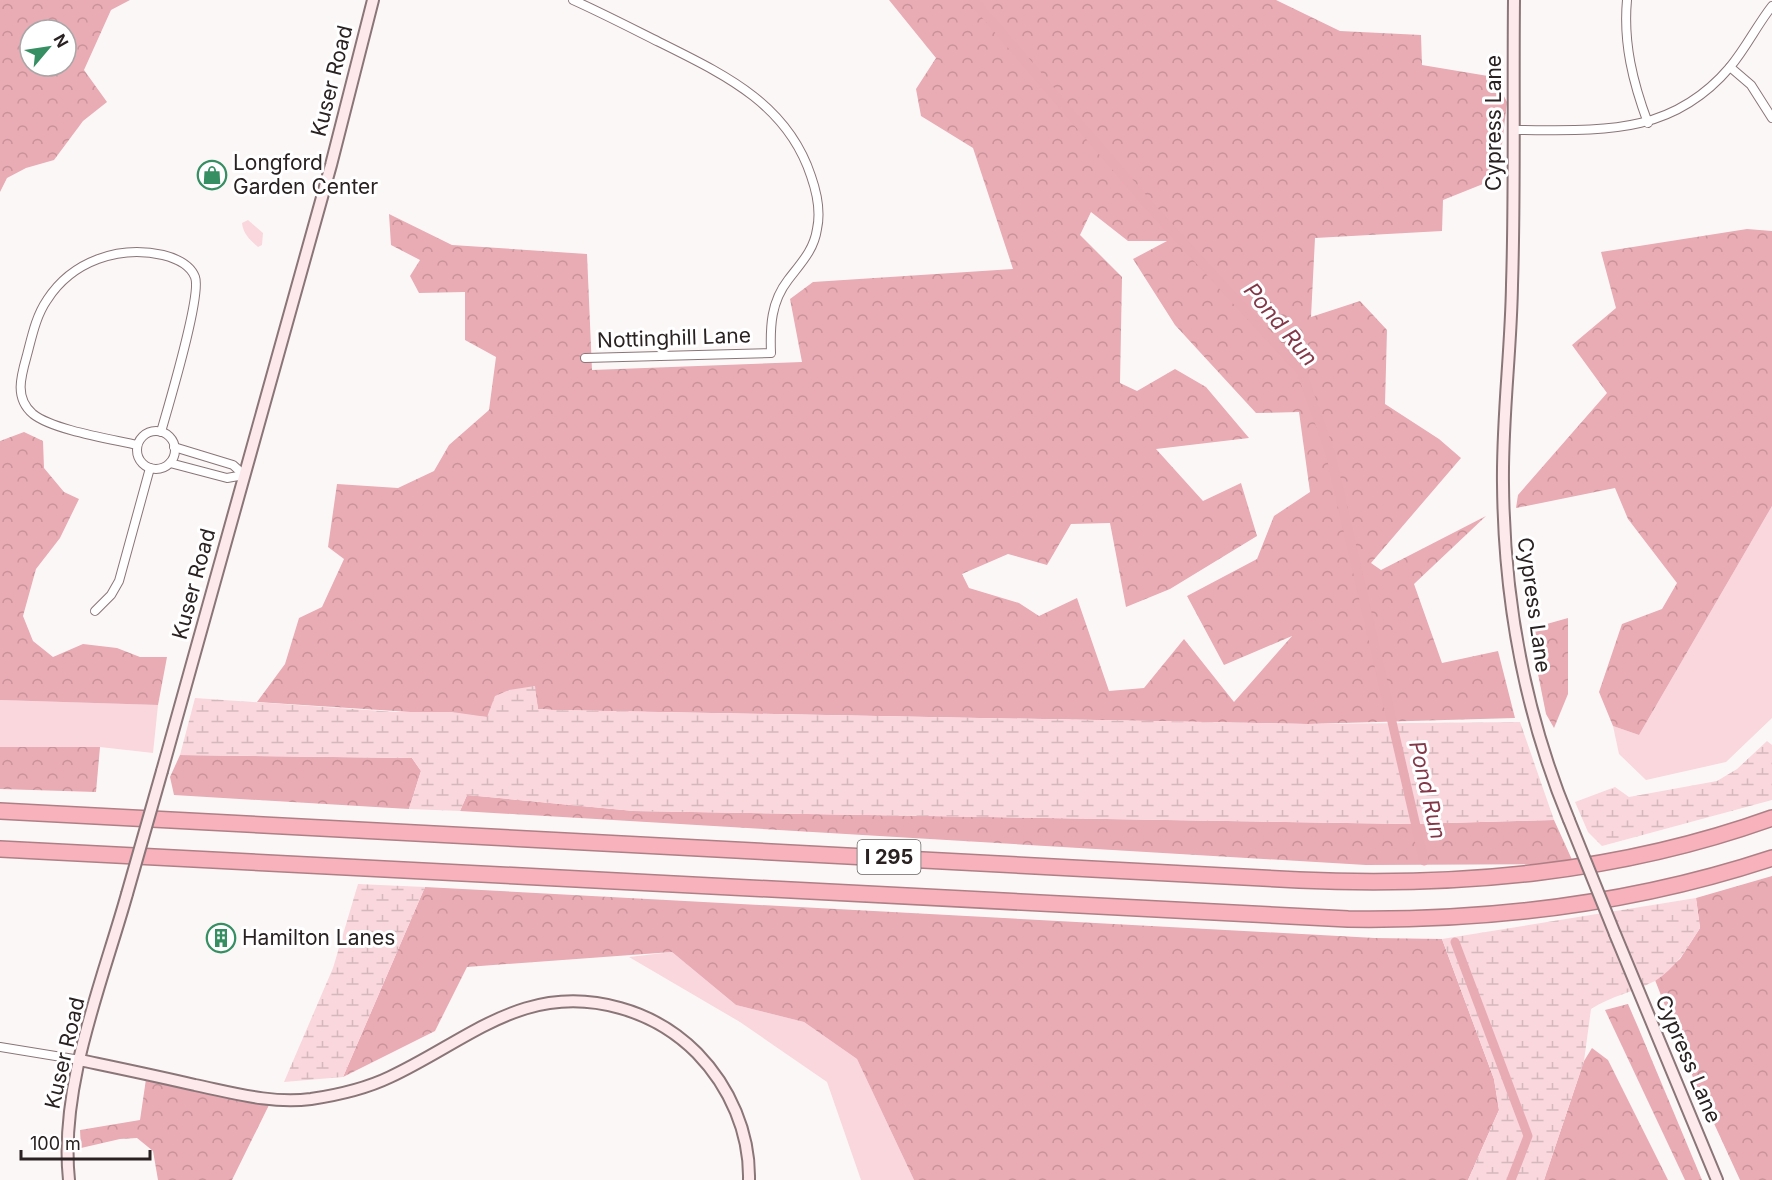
<svg xmlns="http://www.w3.org/2000/svg" width="1772" height="1180" viewBox="0 0 1772 1180" font-family="Inter,sans-serif">
<defs>
<pattern id="forest-crowns" width="20" height="18" patternUnits="userSpaceOnUse" patternTransform="scale(1.5)"><rect width="20" height="18" fill="#e9abb4"/><path d="M2 6a3 3 0 1 1 6 0M12 15a3 3 0 1 1 6 0" fill="none" stroke="#c8939a"/></pattern>
<pattern id="wetland-marsh" width="20" height="14" patternUnits="userSpaceOnUse" patternTransform="scale(1.5)"><rect width="20" height="14" fill="#f9d7dc"/><path d="M1 5h8M5 5V1M11 12h8M15 12V8" fill="none" stroke="#d5b8bc"/></pattern>
</defs>
<rect width="100%" height="100%" fill="#fcf7f7"/>
<g fill="#f9d7dc">
<path d="M 248,220 L 263,233 L 262,245 L 258,247 C 251,241 243,234 242,223 Z"/>
<polygon points="1772,506 1772,718 1726,762 1646,780 1619,754 1613,726 1639,735"/>
<polygon points="0,700 158,705 153,753 100,747 0,747"/>
<polygon points="672,952 736,1005 804,1022 857,1059 914,1180 861,1180 827,1082 740,1022 629,957"/>
</g>
<g fill="url(#forest-crowns)" fill-rule="evenodd">
<path d="M 0,0 L 130,0 L 111,10 L 84,70 L 107,102 L 83,121 L 54,160 L 26,168 L 7,178 L 0,192 ZM 30,30 L 66,30 L 66,66 L 30,66 Z"/>
<path d="M 889,0 L 1276,0 L 1340,31 L 1421,35 L 1422,65 L 1494,77 L 1507,102 L 1498,178 L 1443,200 L 1442,231 L 1315,238 L 1311,317 L 1360,301 L 1387,330 L 1385,404 L 1439,439 L 1461,458 L 1371,563 L 1381,570 L 1486,516 L 1414,584 L 1442,663 L 1498,651 L 1515,718 L 1307,724 L 554,710 L 538,709 L 534,686 L 487,717 L 257,702 L 285,664 L 299,618 L 322,607 L 344,559 L 328,547 L 337,484 L 398,488 L 434,471 L 449,445 L 489,410 L 496,357 L 465,340 L 465,292 L 419,293 L 410,276 L 420,260 L 391,245 L 389,214 L 452,245 L 587,254 L 592,370 L 802,362 L 790,299 L 813,282 L 1013,269 L 973,148 L 921,116 L 916,89 L 936,58 ZM 1091,212 L 1128,241 L 1167,241 L 1133,259 L 1175,325 L 1256,413 L 1299,412 L 1310,492 L 1274,516 L 1257,559 L 1187,596 L 1224,665 L 1292,636 L 1234,702 L 1184,639 L 1144,688 L 1109,691 L 1077,598 L 1039,616 L 1019,603 L 969,588 L 962,574 L 1008,554 L 1047,565 L 1071,524 L 1110,523 L 1126,607 L 1170,589 L 1257,536 L 1241,483 L 1203,501 L 1156,449 L 1249,438 L 1206,387 L 1175,369 L 1137,391 L 1120,383 L 1122,277 L 1080,235 Z"/>
<polygon points="1747,229 1772,231 1772,506 1639,735 1613,726 1599,692 1622,624 1662,609 1677,583 1628,519 1615,488 1516,508 1518,495 1607,393 1572,345 1616,308 1601,252"/>
<polygon points="24,432 43,441 44,468 64,492 79,499 60,538 36,569 23,616 33,641 53,657 83,644 117,648 140,657 167,657 158,705 0,700 0,441"/>
<polygon points="1568,618 1568,694 1554,728 1546,714 1529,629"/>
<polygon points="0,747 100,747 96,792 0,789"/>
<polygon points="180,755 412,758 421,771 409,809 174,795 170,777"/>
<polygon points="467,795 634,811 1409,824 1554,820 1574,864 1366,865 460,811"/>
<polygon points="1772,876 1772,1180 1740,1180 1694,1080 1655,980 1680,959 1700,928 1696,898"/>
<polygon points="425,887 1375,938 1442,939 1494,1079 1499,1110 1468,1180 914,1180 857,1059 804,1022 736,1005 672,952 467,967 435,1031 343,1077"/>
<polygon points="1628,1004 1638,1027 1702,1180 1685,1180 1605,1010"/>
<polygon points="1592,1048 1608,1060 1668,1180 1544,1180 1584,1061"/>
<polygon points="146,1079 269,1105 232,1180 158,1180 153,1151 137,1138 120,1139 81,1148 80,1130 140,1120"/>
</g>
<g fill="url(#wetland-marsh)">
<polygon points="535,686 538,709 554,710 1307,724 1520,722 1554,820 1409,824 634,811 467,795 460,811 409,809 421,771 412,758 180,755 195,698 396,712 452,712 487,717 495,696 509,690"/>
<polygon points="1767,741 1772,745 1772,800 1602,846 1588,832 1575,802 1615,787 1629,797 1717,781 1737,769"/>
<polygon points="358,884 425,887 343,1077 284,1082 333,968"/>
<path d="M 1696,898 L 1700,928 C 1688,947 1675,969 1655,981 C 1634,992 1611,996 1591,1009 L 1584,1061 L 1544,1180 L 1468,1180 L 1499,1110 L 1494,1079 L 1442,939 Z"/>
</g>
<g fill="none" stroke-linecap="round" stroke-linejoin="round">
<g stroke="#e8aab3" stroke-width="9">
<polyline points="973,0 1146,202 1301,371 1330,452 1424,861"/>
<polyline points="1455,942 1528,1136 1511,1180"/>
</g>
<g stroke="#8a7578" stroke-width="10">
<g id="street">
<path d="M 573,0 C 602,13 631,28 659,42 C 723,74 787,103 811,176 C 817,193 821,211 817,229 C 814,250 801,263 788,280 C 771,302 770,326 771,353 L 585,358"/>
<path d="M 1627,0 C 1623,43 1633,83 1648,123"/>
<polyline points="1730,67 1751,85 1772,118"/>
<path d="M 1513,130 C 1597,130 1670,138 1730,67 C 1746,48 1757,25 1772,6"/>
<circle cx="156" cy="450" r="19"/>
<path d="M 137,445 C 111,439 53,430 33,414 C 14,398 21,376 27,355 C 32,336 36,316 47,300 C 72,261 119,245 163,255 C 175,258 190,264 195,277 C 202,295 168,407 161,432"/>
<polyline points="174,447 233,465 244,475"/>
<polyline points="170,463 227,478 244,475"/>
<polyline points="95,611 111,595 119,581 150,468"/>
<polyline points="0,1047 80,1060"/>
</g>
</g>
<g stroke="#8a7578" stroke-width="14">
<g id="secondary">
<path d="M 1514,0 C 1513,95 1515,190 1512,285 C 1511,352 1502,418 1503,484 C 1504,599 1525,714 1569,820"/>
<polyline points="162,771 331,165 373,0"/>
<polyline points="1615,934 1717,1180"/>
<path d="M 80,1060 C 118,1068 157,1076 195,1085 C 234,1093 271,1104 311,1099 C 338,1095 365,1089 390,1077 C 469,1040 525,981 620,1008 C 649,1016 676,1032 697,1053 C 730,1087 750,1133 749,1180"/>
<path d="M 69,1180 C 59,1087 102,983 127,894"/>
</g>
</g>
<g stroke="#af7f86" stroke-width="18">
<g id="highway">
<path d="M 0,811 L 1299,880 C 1460,887 1619,873 1772,818"/>
<path d="M 0,849 L 1348,919 C 1493,921 1633,904 1772,858"/>
</g>
</g>
<use href="#street" stroke="#fff" stroke-width="8"/>
<use href="#secondary" stroke="#fde8eb" stroke-width="10"/>
<use href="#highway" stroke="#f7b2bc" stroke-width="15"/>
<g stroke="#8a7578" stroke-width="14" stroke-linecap="butt">
<g id="secondary-bridge">
<polyline points="1569,820 1615,934"/>
<polyline points="127,894 162,771"/>
</g>
</g>
<use href="#secondary-bridge" stroke="#fde8eb" stroke-width="10"/>
</g>
<defs>
<g id="shop-ring" transform="scale(1.5)"><circle r="9.5" fill="#fff" stroke="#368e63" stroke-width="1.5"/><path d="M-5-2.5h2.3a2.7 3.5 0 0 1 5.4 0H5L5.5 6h-11ZM-1.5-2.5h3a1.5 2.3 0 0 0-3 0Z" fill="#368e63"/></g>
<g id="building-ring" transform="scale(1.5)"><circle r="9.5" fill="#fff" stroke="#368e63" stroke-width="1.5"/><path d="M-4-6H4V6H1V3H-1V6H-4ZM-2.5-4.3h1.7v1.8h-1.7ZM.8-4.3h1.7v1.8H.8ZM-2.5-1h1.7V.8h-1.7ZM.8-1h1.7V.8H.8Z" fill="#368e63"/></g>
</defs>
<g fill-rule="evenodd">
<use href="#shop-ring" x="212" y="175"/>
<use href="#building-ring" x="221" y="938"/>
</g>
<g text-anchor="middle" stroke-width="6" stroke-linejoin="round" paint-order="stroke">
<rect fill="#fff" stroke="#696464" stroke-width="1.5" x="857.5" y="840" width="63" height="34" rx="4.5"/>
<g font-size="20" font-weight="bold" fill="#292122">
<text x="889" y="864">I 295</text>
</g>
<g font-size="21" fill="#292122" stroke="#fff">
<text transform="translate(332 81) rotate(-76)" y="7">Kuser Road</text>
<text transform="translate(1494 123) rotate(-90)" y="7">Cypress Lane</text>
<text transform="translate(674 338) rotate(-2)" y="7">Nottinghill Lane</text>
<text transform="translate(194 584) rotate(-75)" y="7">Kuser Road</text>
<text transform="translate(1534 605) rotate(82)" y="7">Cypress Lane</text>
<text transform="translate(65 1053) rotate(-77)" y="7">Kuser Road</text>
<text transform="translate(1688 1059) rotate(67)" y="7">Cypress Lane</text>
</g>
<g font-size="21" fill="#292122" stroke="#fff" text-anchor="start">
<text x="233" y="170">Longford<tspan x="233" dy="24">Garden Center</tspan></text>
<text x="242" y="945">Hamilton Lanes</text>
</g>
<g font-size="22" font-style="italic" fill="#833849" stroke="#fff">
<text transform="translate(1281 324) rotate(50)" y="8">Pond Run</text>
<text transform="translate(1428 790) rotate(77)" y="8">Pond Run</text>
</g>
</g>
<g transform="translate(48 48) rotate(61)"><circle r="28" fill="#ffffff" stroke="#a9a6a7" stroke-width="1.5"/>
<path d="M0-4.5L10 22L0 15L-10 22Z" fill="#368e63"/>
<text y="-9" font-size="16" font-weight="bold" text-anchor="middle" fill="#292122">N</text>
</g>
<path d="M21 1150v9h129v-9" fill="none" stroke="#292122" stroke-width="3"/>
<text x="30" y="1150" font-size="18" fill="#292122" stroke="#ffffff" stroke-width="4.5" paint-order="stroke">100 m</text>
</svg>
